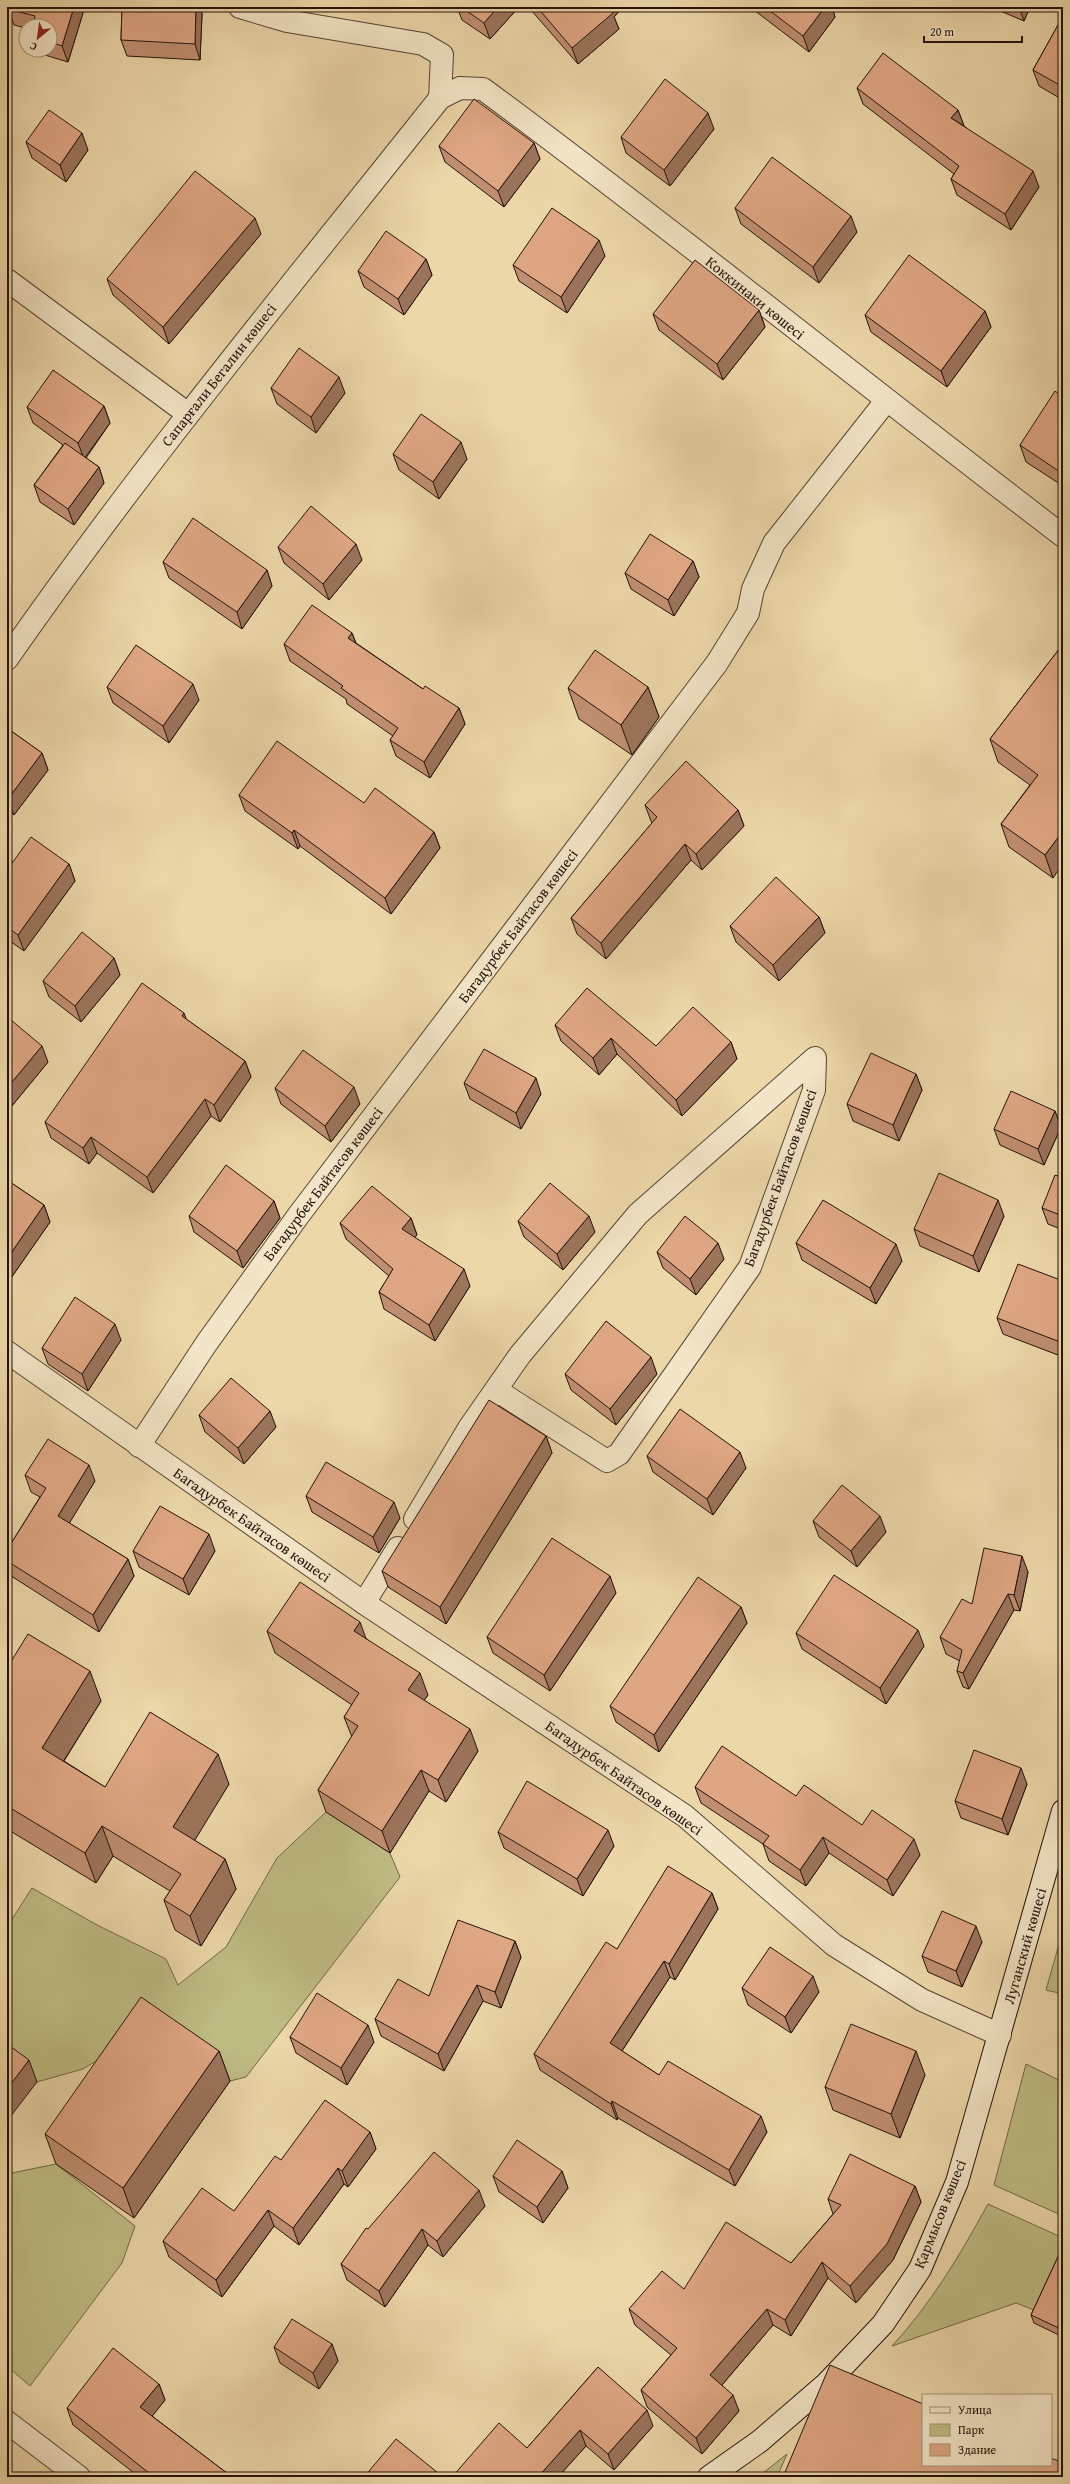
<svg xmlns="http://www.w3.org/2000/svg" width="1070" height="2484" viewBox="0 0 1070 2484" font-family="'Gentium Book Plus',serif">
<rect width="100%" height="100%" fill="#ecd7a9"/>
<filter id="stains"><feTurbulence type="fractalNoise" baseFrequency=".005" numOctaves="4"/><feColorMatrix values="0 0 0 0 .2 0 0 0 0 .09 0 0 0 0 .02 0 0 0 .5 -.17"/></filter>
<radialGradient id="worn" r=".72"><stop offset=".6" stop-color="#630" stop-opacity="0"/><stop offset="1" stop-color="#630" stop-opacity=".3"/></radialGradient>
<g fill="#bfbc83" stroke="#726847">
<polygon points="326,1812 390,1853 400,1877 246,2077 230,2081 152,2027 83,2069 37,2082 7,2059 7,1927 32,1888 97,1925 166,1959 178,1985 226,1947 277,1858"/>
<polygon points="1063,1930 1063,1994 1046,1990"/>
<polygon points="1026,2064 1063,2082 1063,2216 994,2185"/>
<polygon points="56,2164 135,2226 122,2263 30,2386 7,2366 7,2174"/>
<path d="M 988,2204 L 1063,2238 L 1063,2261 L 1039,2312 L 1016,2303 L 892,2346 C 931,2304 960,2255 988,2204 Z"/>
<polygon points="787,2454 777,2477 758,2477"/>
</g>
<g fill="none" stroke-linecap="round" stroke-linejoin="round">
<g stroke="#564432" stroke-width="24">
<g id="street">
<polyline points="240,7 287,21 423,44 442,55 440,98"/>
<polyline points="7,280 188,414"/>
<path d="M 7,659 C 142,465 293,283 440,98 L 460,88 L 483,89 C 679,234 869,388 1063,536"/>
<polyline points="7,1352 364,1603 685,1816 834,1945 922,2000 1000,2035"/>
<polyline points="139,1446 206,1344 298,1216 717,663 748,613 753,589 774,543 886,401"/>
<polyline points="415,1519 469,1428 520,1355 638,1214 815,1058 814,1090 750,1267 619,1454 607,1461 496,1390"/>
<polyline points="364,1603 398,1548"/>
<polyline points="7,2422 79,2477"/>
</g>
</g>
<g stroke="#24130b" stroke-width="24">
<polyline id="secondary" points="709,2477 760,2441 826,2384 883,2324 920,2269 957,2182 1063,1811"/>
</g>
<use href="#street" stroke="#f3e5c7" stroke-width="22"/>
<use href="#secondary" stroke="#f3e5c7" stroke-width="22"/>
</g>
<g fill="#c08f71" stroke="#24130b">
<polygon points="8,7 81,7 83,13 68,62 35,52 34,50 50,50 50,26 26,26 26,28 14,25 8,9"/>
<polygon points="122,7 200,7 202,14 200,60 127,56 121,40"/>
<polygon points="457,7 519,7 490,39 462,20"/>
<polygon points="530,7 623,7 614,17 619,29 578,64 531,10"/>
<polygon points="750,7 832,7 835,17 809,52"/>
<polygon points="991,7 1030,7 1024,21"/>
<polygon points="1063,16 1063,100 1039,86 1033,70"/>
<polygon points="857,88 958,110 964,126 1039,187 1011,230 957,195 951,179 954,174 863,104"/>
<polygon points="714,129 670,186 626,153 621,137"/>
<polygon points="26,142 88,150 66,182 32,158"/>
<polygon points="534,143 540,159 504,207 445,162 439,146"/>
<polygon points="735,208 857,232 819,283 741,224"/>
<polygon points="261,234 169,344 113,295 107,279"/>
<polygon points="605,256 567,313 519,281 513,265"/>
<polygon points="426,259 432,275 404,315 364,287 358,271"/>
<polygon points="759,310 765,327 723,380 659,330 653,314"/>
<polygon points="985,311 991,327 947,387 871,332 865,315"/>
<polygon points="271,388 345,393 316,433 277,404"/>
<polygon points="1063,397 1063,486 1026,462 1020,445"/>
<polygon points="104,406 110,423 86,458 99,467 104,483 74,525 40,502 34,485 63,445 33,423 27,407"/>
<polygon points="393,454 467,459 439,499 399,470"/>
<polygon points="278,547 362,560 329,600 284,563"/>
<polygon points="693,561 699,577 674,616 631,589 625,573"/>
<polygon points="163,562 267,570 272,586 242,629 169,578"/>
<polygon points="352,633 356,643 423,689 459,708 465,724 430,778 396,756 390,740 393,736 347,704 346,699 290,661 284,644"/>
<polygon points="1063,644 1053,878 1009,847 1001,824 1030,785 998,762 990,739"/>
<polygon points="107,687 199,700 169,743 113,703"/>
<polygon points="648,687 659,717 632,755 579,719 568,688"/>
<polygon points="7,728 42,753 48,770 14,815 7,810"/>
<polygon points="239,795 364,803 434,832 440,848 391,914 300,846 298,849 245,811"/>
<polygon points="645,805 738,810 744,826 702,870 691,860 606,959 577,934 571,918 652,823 651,821"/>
<polygon points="69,864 75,881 24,951 7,939 7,870"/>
<polygon points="819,917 825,933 779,981 736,942 730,926"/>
<polygon points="114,958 120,975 81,1022 49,997 43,981"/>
<polygon points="187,1020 245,1061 251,1077 220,1122 211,1116 153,1193 97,1153 89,1164 51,1138 45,1122"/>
<polygon points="555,1025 656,1046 731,1042 737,1059 682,1116 617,1054 599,1075 561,1041"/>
<polygon points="7,1026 48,1062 11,1107 7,1104"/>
<polygon points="916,1074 922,1090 899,1141 853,1121 847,1104"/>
<polygon points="464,1083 541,1094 521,1129 470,1099"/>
<polygon points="275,1088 360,1104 331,1142 281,1104"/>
<polygon points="1055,1111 1061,1127 1044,1165 1000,1145 994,1129"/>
<polygon points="1063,1178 1063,1230 1048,1224 1042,1208"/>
<polygon points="7,1180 44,1205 50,1222 11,1278 7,1275"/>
<polygon points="274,1201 280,1218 243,1268 194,1232 189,1216"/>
<polygon points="1004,1216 979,1272 920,1246 914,1229"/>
<polygon points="411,1218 417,1235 414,1237 470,1286 435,1341 384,1309 379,1292 389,1276 346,1239 340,1223"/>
<polygon points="518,1221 595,1232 563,1270 524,1237"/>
<polygon points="796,1243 902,1261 876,1304 802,1260"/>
<polygon points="657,1252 724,1259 696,1295 663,1268"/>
<polygon points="1063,1281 1063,1357 1003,1334 997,1318"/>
<polygon points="121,1340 88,1391 48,1364 42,1348"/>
<polygon points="565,1374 657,1374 616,1425 571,1390"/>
<polygon points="199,1415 276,1427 244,1464 205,1432"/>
<polygon points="546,1436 552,1453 446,1624 388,1587 382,1571"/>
<polygon points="647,1456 746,1468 713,1515 653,1472"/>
<polygon points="25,1475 95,1481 69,1523 128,1559 134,1576 99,1632 8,1574 7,1572 7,1550 40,1497 31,1492"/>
<polygon points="306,1496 400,1518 379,1553 312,1512"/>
<polygon points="813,1521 886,1532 857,1567 819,1537"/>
<polygon points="133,1551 215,1551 189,1595 139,1567"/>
<polygon points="1028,1572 1020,1611 1014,1610 969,1689 963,1687 957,1671 960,1661 946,1654 940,1637 972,1604"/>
<polygon points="616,1593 550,1691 493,1653 487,1637"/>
<polygon points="741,1607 747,1623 659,1752 616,1722 610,1706"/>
<polygon points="267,1631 366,1638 428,1695 424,1700 478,1751 446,1802 429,1791 390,1853 326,1812 318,1790 352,1737 344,1717 352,1705 275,1653"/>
<polygon points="796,1633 924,1646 886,1704 802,1649"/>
<polygon points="7,1668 101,1701 64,1761 105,1787 229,1784 194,1840 225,1859 236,1889 201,1946 175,1930 164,1900 170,1891 113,1856 96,1883 7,1829"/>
<polygon points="1027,1784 1008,1835 961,1818 955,1801"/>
<polygon points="695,1787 796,1796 862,1825 920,1855 893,1896 829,1853 806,1886 769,1861 763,1844 701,1803"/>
<polygon points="498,1832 614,1846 583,1896 504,1848"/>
<polygon points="712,1893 718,1909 675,1980 670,1977 622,2051 659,2075 767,2132 735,2186 618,2118 617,2120 540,2070 534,2054 617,1949"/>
<polygon points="515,1941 521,1957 501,2008 483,2001 444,2071 381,2036 375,2019 429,1996"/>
<polygon points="982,1942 962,1987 928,1972 922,1956"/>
<polygon points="742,1988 819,1992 791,2033 748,2005"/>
<polygon points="290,2037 374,2042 347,2085 296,2053"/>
<polygon points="219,2051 230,2081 134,2218 56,2164 45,2134"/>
<polygon points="925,2075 900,2138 833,2110 825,2087"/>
<polygon points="370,2132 376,2149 348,2187 344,2184 299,2245 274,2226 222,2297 169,2257 163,2241 234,2211 281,2160"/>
<polygon points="562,2171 568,2188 543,2223 499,2192 493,2176"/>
<polygon points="915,2186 921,2202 893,2260 856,2303 828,2278 791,2336 773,2325 722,2385 739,2411 702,2454 647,2407 641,2390 671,2355 635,2325 629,2309 684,2289 791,2263 833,2214 828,2199"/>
<polygon points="485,2206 443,2257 428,2245 385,2307 347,2280 341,2264 368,2229"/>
<polygon points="1063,2246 1063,2337 1034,2323 1031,2315"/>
<polygon points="332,2344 338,2361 319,2389 280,2363 274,2347"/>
<polygon points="598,2367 653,2426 614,2470 586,2446 558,2477 452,2477 527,2448"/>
<polygon points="159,2384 165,2400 152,2416 232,2477 139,2477 73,2425 67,2408"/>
</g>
<g fill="#9c745c" stroke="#24130b">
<polygon points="74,7 81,7 83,13 68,62 62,46"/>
<polygon points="196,7 200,7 202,14 200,60 195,44"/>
<polygon points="498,7 519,7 490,39 484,23"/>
<polygon points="606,7 623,7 614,17 619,29 578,64 572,48"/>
<polygon points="825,7 832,7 835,17 809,52 803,36"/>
<polygon points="1019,7 1030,7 1024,21"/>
<polygon points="958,110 964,126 951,118"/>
<polygon points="708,113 714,129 670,186 664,170"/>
<polygon points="82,133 88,150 66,182 60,165"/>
<polygon points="534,143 540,159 504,207 498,191"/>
<polygon points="1033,171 1039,187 1011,230 1005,214"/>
<polygon points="851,216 857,232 819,283 813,267"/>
<polygon points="255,218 261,234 169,344 163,327"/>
<polygon points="599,240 605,256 567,313 561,297"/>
<polygon points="426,259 432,275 404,315 398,299"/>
<polygon points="759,310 765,327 723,380 717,364"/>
<polygon points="985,311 991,327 947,387 941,371"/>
<polygon points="339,377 345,393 316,433 311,417"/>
<polygon points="104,406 110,423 84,459 78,443"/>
<polygon points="461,442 467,459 439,499 433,482"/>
<polygon points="99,467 104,483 74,525 68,509"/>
<polygon points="356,544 362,560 329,600 323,584"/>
<polygon points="693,561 699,577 674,616 668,600"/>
<polygon points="267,570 272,586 242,629 237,612"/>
<polygon points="352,633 358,649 348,638"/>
<polygon points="193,684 199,700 169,743 163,726"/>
<polygon points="648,687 659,717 632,755 621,725"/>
<polygon points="459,708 465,724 430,778 424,762"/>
<polygon points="42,753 48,770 14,815 8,799"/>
<polygon points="738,810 744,826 702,870 696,854"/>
<polygon points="294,830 300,846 298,849 292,833"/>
<polygon points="1063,831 1063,864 1053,878 1045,855"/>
<polygon points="434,832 440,848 391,914 385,898"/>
<polygon points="685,844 691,860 606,959 601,943"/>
<polygon points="69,864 75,881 24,951 18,935"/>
<polygon points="819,917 825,933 779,981 773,965"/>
<polygon points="114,958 120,975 81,1022 75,1006"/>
<polygon points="184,1013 190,1029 182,1016"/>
<polygon points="611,1038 617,1054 599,1075 593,1058"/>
<polygon points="731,1042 737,1059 682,1116 676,1100"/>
<polygon points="42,1046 48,1062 11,1107 7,1097 7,1088"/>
<polygon points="245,1061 251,1077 220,1122 214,1105"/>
<polygon points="916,1074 922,1090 899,1141 893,1125"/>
<polygon points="536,1078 541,1094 521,1129 516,1113"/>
<polygon points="354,1087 360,1104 331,1142 325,1126"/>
<polygon points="205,1099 211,1116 153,1193 147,1177"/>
<polygon points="1055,1111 1061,1127 1044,1165 1038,1149"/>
<polygon points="91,1137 97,1153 89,1164 83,1148"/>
<polygon points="998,1200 1004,1216 979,1272 973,1256"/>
<polygon points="274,1201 280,1218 243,1268 237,1251"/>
<polygon points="44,1205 50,1222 11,1278 7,1267 7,1259"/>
<polygon points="589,1216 595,1232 563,1270 557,1254"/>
<polygon points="411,1218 417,1235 408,1245 402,1229"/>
<polygon points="718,1243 724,1259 696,1295 690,1279"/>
<polygon points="896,1244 902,1261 876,1304 870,1288"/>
<polygon points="464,1269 470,1286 435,1341 429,1325"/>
<polygon points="1063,1281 1063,1304 1059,1292"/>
<polygon points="115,1324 121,1340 88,1391 82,1374"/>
<polygon points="651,1357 657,1374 616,1425 610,1409"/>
<polygon points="270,1411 276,1427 244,1464 238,1448"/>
<polygon points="546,1436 552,1453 446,1624 440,1607"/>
<polygon points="740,1452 746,1468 713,1515 707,1499"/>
<polygon points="89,1465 95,1481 64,1532 58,1516"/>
<polygon points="394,1502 400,1518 379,1553 373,1537"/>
<polygon points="880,1516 886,1532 857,1567 851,1551"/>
<polygon points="209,1534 215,1551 189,1595 183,1579"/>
<polygon points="1022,1556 1028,1572 1020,1611 1014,1595"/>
<polygon points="128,1559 134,1576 99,1632 93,1615"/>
<polygon points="610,1576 616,1593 550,1691 544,1675"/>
<polygon points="1008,1594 1014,1610 969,1689 963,1673"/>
<polygon points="741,1607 747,1623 659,1752 654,1735"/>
<polygon points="360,1622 368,1644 354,1631"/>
<polygon points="918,1630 924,1646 886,1704 880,1688"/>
<polygon points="90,1671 101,1701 53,1778 42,1748"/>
<polygon points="420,1673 428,1695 416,1712 408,1690"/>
<polygon points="470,1729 478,1751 446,1802 438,1780"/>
<polygon points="218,1754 229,1784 184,1858 173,1827"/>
<polygon points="1021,1768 1027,1784 1008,1835 1002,1819"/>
<polygon points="421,1770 429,1791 390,1853 382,1831"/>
<polygon points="102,1826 113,1856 96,1883 85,1853"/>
<polygon points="608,1830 614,1846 583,1896 577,1879"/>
<polygon points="823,1837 829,1853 806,1886 800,1870"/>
<polygon points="914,1839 920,1855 893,1896 887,1880"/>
<polygon points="225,1859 236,1889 201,1946 190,1916"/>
<polygon points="712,1893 718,1909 675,1980 669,1964"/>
<polygon points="976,1926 982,1942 962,1987 956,1971"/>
<polygon points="515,1941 521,1957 501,2008 495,1992"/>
<polygon points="664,1961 670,1977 616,2060 610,2043"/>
<polygon points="813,1976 819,1992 791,2033 785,2017"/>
<polygon points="477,1985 483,2001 444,2071 438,2054"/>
<polygon points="368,2025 374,2042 347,2085 341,2068"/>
<polygon points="219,2051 230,2081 134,2218 123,2188"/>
<polygon points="916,2051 925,2075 900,2138 891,2114"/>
<polygon points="29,2060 37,2082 7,2121 7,2089"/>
<polygon points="612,2101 618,2118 617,2120 611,2104"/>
<polygon points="761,2116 767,2132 735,2186 729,2170"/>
<polygon points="370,2132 376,2149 348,2187 342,2171"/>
<polygon points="338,2168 344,2184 299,2245 293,2228"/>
<polygon points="562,2171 568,2188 543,2223 537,2207"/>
<polygon points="915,2186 921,2202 893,2260 856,2303 850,2286"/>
<polygon points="479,2190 485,2206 443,2257 437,2241"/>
<polygon points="268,2210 274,2226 222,2297 216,2280"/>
<polygon points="422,2229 428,2245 385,2307 379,2291"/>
<polygon points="822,2262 828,2278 791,2336 785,2320"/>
<polygon points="767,2309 773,2325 716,2392 710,2375"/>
<polygon points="332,2344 338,2361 319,2389 313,2373"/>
<polygon points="159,2384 165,2400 146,2424 140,2407"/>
<polygon points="733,2395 739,2411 702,2454 696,2438"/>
<polygon points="647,2410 653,2426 614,2470 608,2454"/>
<polygon points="580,2430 586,2446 558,2477 538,2477"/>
</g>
<g fill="#dfa683" stroke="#24130b">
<polygon points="8,7 74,7 62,46 50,42 50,26 33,26 35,16 8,9"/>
<polygon points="122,7 196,7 195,44 121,40"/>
<polygon points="461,7 498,7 484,23"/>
<polygon points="537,7 608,7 613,13 572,48"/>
<polygon points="765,7 825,7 803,36"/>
<polygon points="1063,16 1063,87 1033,70"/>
<polygon points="883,53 958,110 951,118 1033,171 1005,214 951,179 959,166 857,88"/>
<polygon points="665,79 708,113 664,170 621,137"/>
<polygon points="474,99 534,143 498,191 439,146"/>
<polygon points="49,110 82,133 60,165 26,142"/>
<polygon points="772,157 851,216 813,267 735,208"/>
<polygon points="195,171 255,218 163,327 107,279"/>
<polygon points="552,208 599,240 561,297 513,265"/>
<polygon points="386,231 426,259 398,299 358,271"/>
<polygon points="909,255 985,311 941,371 865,315"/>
<polygon points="695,260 759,310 717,364 653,314"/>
<polygon points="299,348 339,377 311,417 271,388"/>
<polygon points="53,370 104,406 78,443 27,407"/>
<polygon points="1055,391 1063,397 1063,474 1020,445"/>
<polygon points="421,414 461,442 433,482 393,454"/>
<polygon points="65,443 99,467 68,509 34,485"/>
<polygon points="311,506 356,544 323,584 278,547"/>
<polygon points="193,518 267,570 237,612 163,562"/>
<polygon points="650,534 693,561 668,600 625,573"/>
<polygon points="312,605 352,633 348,638 423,689 425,686 459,708 424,762 390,740 398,728 341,688 343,686 284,644"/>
<polygon points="1063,644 1063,831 1045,855 1001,824 1038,775 990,739"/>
<polygon points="136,645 193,684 163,726 107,687"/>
<polygon points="595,650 648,687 621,725 568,688"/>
<polygon points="7,728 42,753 8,799 7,798"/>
<polygon points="277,741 364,803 375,788 434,832 385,898 294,830 292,833 239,795"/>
<polygon points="686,761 738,810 696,854 685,844 601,943 571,918 657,817 645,805"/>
<polygon points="31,837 69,864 18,935 7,927 7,870"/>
<polygon points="776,877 819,917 773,965 730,926"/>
<polygon points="82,932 114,958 75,1006 43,981"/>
<polygon points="142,983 184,1013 182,1016 245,1061 214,1105 205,1099 147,1177 91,1137 83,1148 45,1122"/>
<polygon points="587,988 656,1046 693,1007 731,1042 676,1100 611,1038 593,1058 555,1025"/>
<polygon points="11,1020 42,1046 7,1088 7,1026"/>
<polygon points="484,1049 536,1078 516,1113 464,1083"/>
<polygon points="303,1050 354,1087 325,1126 275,1088"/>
<polygon points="871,1053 916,1074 893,1125 847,1104"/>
<polygon points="1011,1091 1055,1111 1038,1149 994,1129"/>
<polygon points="226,1165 274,1201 237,1251 189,1216"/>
<polygon points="939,1173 998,1200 973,1256 914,1229"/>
<polygon points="1055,1175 1063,1178 1063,1216 1042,1208"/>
<polygon points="7,1180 44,1205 7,1259"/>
<polygon points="550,1183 589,1216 557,1254 518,1221"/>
<polygon points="372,1186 411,1218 402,1229 464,1269 429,1325 379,1292 393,1269 340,1223"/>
<polygon points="823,1200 896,1244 870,1288 796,1243"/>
<polygon points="685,1216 718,1243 690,1279 657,1252"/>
<polygon points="1018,1264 1063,1281 1059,1292 1063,1293 1063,1343 997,1318"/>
<polygon points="75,1297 115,1324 82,1374 42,1348"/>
<polygon points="606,1321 651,1357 610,1409 565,1374"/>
<polygon points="231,1378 270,1411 238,1448 199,1415"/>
<polygon points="489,1400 546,1436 440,1607 382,1571"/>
<polygon points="680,1409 740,1452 707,1499 647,1456"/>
<polygon points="48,1439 89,1465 58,1516 128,1559 93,1615 7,1561 7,1550 46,1488 25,1475"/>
<polygon points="326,1462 394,1502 373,1537 306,1496"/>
<polygon points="842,1485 880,1516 851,1551 813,1521"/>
<polygon points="160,1506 209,1534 183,1579 133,1551"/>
<polygon points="552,1538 610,1576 544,1675 487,1637"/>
<polygon points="984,1548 1022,1556 1014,1595 1008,1594 963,1673 957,1671 962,1650 940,1637 962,1599 972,1604"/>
<polygon points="834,1575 918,1630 880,1688 796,1633"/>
<polygon points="698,1577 741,1607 654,1735 610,1706"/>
<polygon points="300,1582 360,1622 354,1631 420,1673 408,1690 470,1729 438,1780 421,1770 382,1831 318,1790 358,1726 344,1717 359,1693 267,1631"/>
<polygon points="28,1634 90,1671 42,1748 105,1787 150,1712 218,1754 173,1827 225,1859 190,1916 164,1900 181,1874 102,1826 85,1853 7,1806 7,1668"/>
<polygon points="722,1746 796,1796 804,1785 862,1825 872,1810 914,1839 887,1880 823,1837 800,1870 763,1844 769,1836 695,1787"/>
<polygon points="974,1750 1021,1768 1002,1819 955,1801"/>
<polygon points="527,1781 608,1830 577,1879 498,1832"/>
<polygon points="668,1866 712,1893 669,1964 664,1961 610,2043 659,2075 668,2061 761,2116 729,2170 612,2101 611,2104 534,2054 606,1942 617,1949"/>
<polygon points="942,1911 976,1926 956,1971 922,1956"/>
<polygon points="458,1920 515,1941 495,1992 477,1985 438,2054 375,2019 398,1979 429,1996"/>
<polygon points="770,1947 813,1976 785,2017 742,1988"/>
<polygon points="317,1993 368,2025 341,2068 290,2037"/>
<polygon points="141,1997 219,2051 123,2188 45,2134"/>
<polygon points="851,2024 916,2051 891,2114 825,2087"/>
<polygon points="7,2044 29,2060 7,2089"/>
<polygon points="325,2100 370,2132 342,2171 338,2168 293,2228 268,2210 216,2280 163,2241 202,2188 234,2211 275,2156 281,2160"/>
<polygon points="517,2140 562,2171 537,2207 493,2176"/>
<polygon points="434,2152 479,2190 437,2241 422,2229 379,2291 341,2264 366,2228 368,2229"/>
<polygon points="850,2154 915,2186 887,2244 850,2286 822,2262 785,2320 767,2309 710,2375 733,2395 696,2438 641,2390 677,2348 629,2309 662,2271 684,2289 726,2222 791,2263 841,2205 828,2199"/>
<polygon points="1063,2246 1063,2330 1031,2315"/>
<polygon points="292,2319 332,2344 313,2373 274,2347"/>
<polygon points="113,2348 159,2384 140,2407 232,2477 154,2477 67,2408"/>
<polygon points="830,2365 923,2404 923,2465 1051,2465 1051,2458 1063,2463 1063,2477 783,2477"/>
<polygon points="598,2367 647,2410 608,2454 580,2430 538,2477 452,2477 499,2423 527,2448"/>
<polygon points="396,2439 443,2477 364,2477"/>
</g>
<g text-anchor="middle" stroke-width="3" stroke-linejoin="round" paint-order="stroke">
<g font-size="15" fill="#24130b" stroke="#f3e5c7">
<text transform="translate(755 298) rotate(39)" y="5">Коккинаки көшесі</text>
<text transform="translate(219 375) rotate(-52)" y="5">Сапарғали Бегалин көшесі</text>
<text transform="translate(518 926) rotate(-53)" y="5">Багадурбек Байтасов көшесі</text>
<text transform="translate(780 1178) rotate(-70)" y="5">Багадурбек Байтасов көшесі</text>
<text transform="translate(323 1184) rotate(-53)" y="5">Багадурбек Байтасов көшесі</text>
<text transform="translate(252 1525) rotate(35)" y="5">Багадурбек Байтасов көшесі</text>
<text transform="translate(624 1778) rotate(35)" y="5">Багадурбек Байтасов көшесі</text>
<text transform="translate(1025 1946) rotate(-74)" y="5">Луганский көшесі</text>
<text transform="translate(940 2214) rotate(-68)" y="5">Қармысов көшесі</text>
</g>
</g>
<rect width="1070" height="2484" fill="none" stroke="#ecd7a9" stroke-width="24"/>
<rect x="8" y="8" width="1054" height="2468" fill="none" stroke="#24130b" stroke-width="2"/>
<rect x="12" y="12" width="1046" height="2460" fill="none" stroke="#24130b"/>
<rect x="922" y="2394" width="130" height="72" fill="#f3e5c7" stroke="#a0917c"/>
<rect x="930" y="2407" width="20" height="6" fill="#f3e5c7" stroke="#a0917c"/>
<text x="958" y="2414" font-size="12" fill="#24130b">Улица</text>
<rect x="930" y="2424" width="20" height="12" fill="#bfbc83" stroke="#a0917c"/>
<text x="958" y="2434" font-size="12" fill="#24130b">Парк</text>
<rect x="930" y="2444" width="20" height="12" fill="#dfa683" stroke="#a0917c"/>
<text x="958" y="2454" font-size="12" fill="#24130b">Здание</text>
<g transform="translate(38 38) rotate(209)"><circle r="19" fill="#f3e5c7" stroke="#a0917c"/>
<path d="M0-3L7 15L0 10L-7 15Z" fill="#8f2418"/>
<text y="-6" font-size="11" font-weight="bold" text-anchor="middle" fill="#24130b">С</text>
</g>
<path d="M924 36v6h98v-6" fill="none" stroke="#24130b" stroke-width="2"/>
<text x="930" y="36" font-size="12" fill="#24130b" stroke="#f3e5c7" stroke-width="3" paint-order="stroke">20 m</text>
<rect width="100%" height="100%" filter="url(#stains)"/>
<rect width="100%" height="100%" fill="url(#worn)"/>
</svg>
